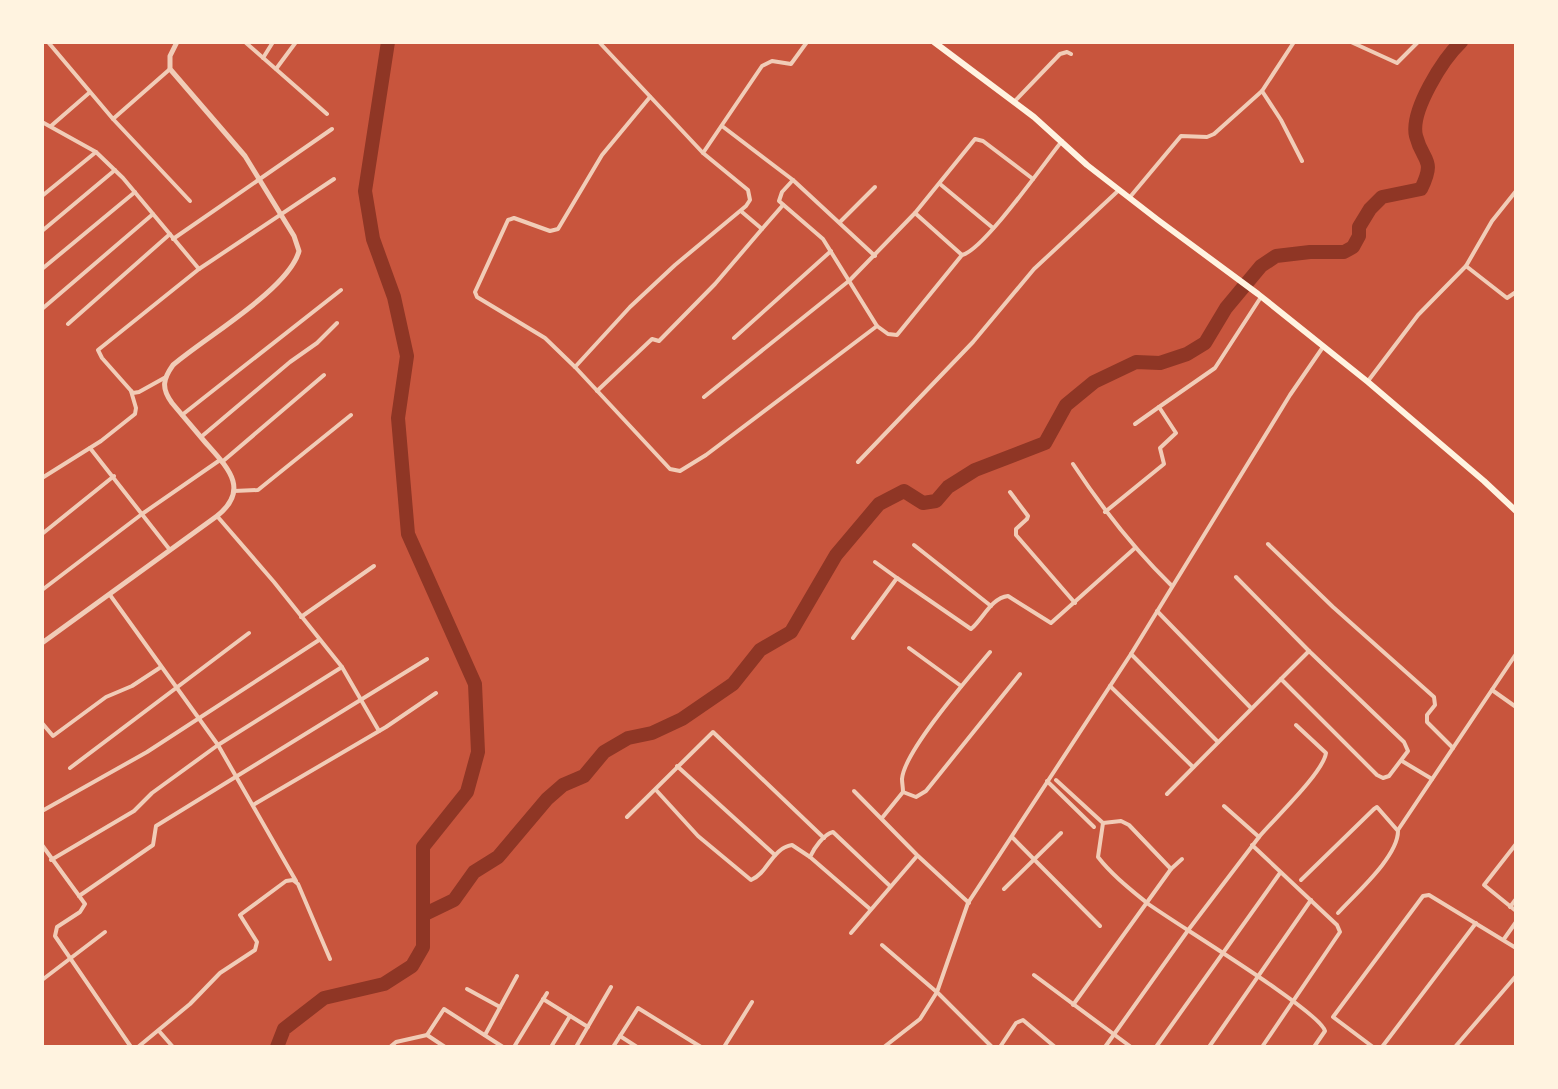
<svg xmlns="http://www.w3.org/2000/svg" width="1558" height="1089" viewBox="0 0 1558 1089" font-family="Signika,sans-serif">
<rect width="100%" height="100%" fill="#c8553d"/>
<g fill="none" stroke-linecap="round" stroke-linejoin="round">
<g stroke="#8f3625" stroke-width="14">
<path d="M 423,915 L 454,900 L 474,872 L 498,857 L 547,799 L 563,785 L 584,776 L 604,752 L 628,738 L 652,733 L 682,719 L 733,684 L 760,650 L 791,632 L 836,555 L 879,504 L 904,491 L 923,503 L 936,501 L 948,487 L 975,470 L 1045,443 L 1066,405 L 1094,382 L 1136,362 L 1160,363 L 1187,354 L 1205,343 L 1226,308 L 1261,266 L 1276,256 L 1310,252 L 1344,252 L 1353,247 L 1359,236 L 1359,227 L 1370,209 L 1382,197 L 1421,189 C 1436,158 1423,163 1416,136 C 1410,111 1443,59 1461,42"/>
<polyline points="277,1047 284,1029 324,998 384,984 412,966 423,947 423,847 467,792 478,752 475,684 408,534 398,418 407,356 394,297 373,239 365,191 388,42"/>
</g>
<g stroke="#f1ccb7" stroke-width="4">
<polyline points="48,42 113,119 170,69"/>
<polyline points="245,42 327,114"/>
<polyline points="599,42 703,153"/>
<path d="M 807,42 L 791,64 L 772,61 L 762,66 L 703,153 L 748,190 L 750,200 L 746,206 L 675,265 L 630,307 L 575,367 L 670,469 L 680,471 L 706,455 L 877,326 L 888,334 L 897,335 L 962,255 C 983,251 1045,162 1062,141"/>
<polyline points="1351,42 1397,63 1418,42"/>
<polyline points="263,58 273,42"/>
<polyline points="276,69 296,42"/>
<polyline points="1262,91 1281,120 1302,161"/>
<polyline points="1014,102 1060,54 1067,52 1071,54"/>
<polyline points="113,119 190,201"/>
<polyline points="42,122 96,152 123,178 199,269"/>
<polyline points="51,126 89,93"/>
<polyline points="722,126 793,180 875,256"/>
<polyline points="793,180 782,192 779,201 823,239 877,326"/>
<polyline points="940,184 993,228"/>
<polyline points="42,196 96,152"/>
<polyline points="1130,197 1181,136 1207,137 1214,134 1262,91 1294,42"/>
<polyline points="915,213 962,255"/>
<polyline points="840,222 875,187"/>
<polyline points="762,229 783,205"/>
<polyline points="42,231 115,170"/>
<polyline points="173,239 332,129"/>
<polyline points="1466,266 1507,298 1516,292"/>
<polyline points="42,269 135,192"/>
<polyline points="42,309 153,214"/>
<polyline points="68,324 170,234"/>
<polyline points="734,338 831,251"/>
<polyline points="575,367 545,338 477,297 475,292 508,220 514,218 550,231 558,229 602,155 650,97"/>
<polyline points="166,377 139,392 133,393 102,358 98,350 199,269 334,179"/>
<polyline points="1368,381 1418,315 1466,266 1492,221 1516,191"/>
<polyline points="597,391 652,339 659,341 715,284 762,229 742,212"/>
<polyline points="704,397 850,280 915,213 975,139 983,141 1033,179"/>
<polyline points="182,415 341,290"/>
<polyline points="1135,424 1159,407"/>
<polyline points="201,437 290,362 317,343 337,323"/>
<polyline points="90,448 170,550"/>
<polyline points="222,462 324,375"/>
<polyline points="858,462 973,342 1034,269 1119,190"/>
<path d="M 1073,464 C 1102,508 1133,548 1172,586"/>
<polyline points="42,478 101,441 135,414 136,408 131,391"/>
<polyline points="234,491 258,490 351,415"/>
<polyline points="1010,492 1028,516 1027,519 1016,529 1016,535 1075,603"/>
<polyline points="1105,512 1164,464 1160,448 1176,433 1159,407 1215,368 1261,297"/>
<polyline points="217,516 274,582 342,667 379,731"/>
<polyline points="42,534 114,476"/>
<polyline points="1268,544 1333,607 1434,697 1435,705 1427,715 1427,722 1453,748"/>
<polyline points="914,545 991,606"/>
<polyline points="875,562 897,578"/>
<polyline points="1236,577 1309,651"/>
<polyline points="42,590 142,514 220,460"/>
<polyline points="110,595 218,745 296,881"/>
<polyline points="1157,611 1251,708"/>
<polyline points="301,617 374,566"/>
<path d="M 853,638 L 897,578 L 971,629 C 983,619 991,598 1008,596 L 1051,623 L 1135,548"/>
<polyline points="909,648 961,686"/>
<polygon points="1309,651 1404,742 1408,751 1389,776 1383,778 1377,775 1281,679"/>
<polyline points="1131,654 1218,742"/>
<polyline points="1110,686 1193,767"/>
<polyline points="1492,690 1516,707"/>
<polyline points="42,723 53,736 106,697 132,686 161,667"/>
<polyline points="1402,761 1432,779"/>
<polyline points="677,766 775,855"/>
<polyline points="70,768 249,633"/>
<path d="M 1056,780 L 1103,823 L 1098,857 C 1111,874 1130,889 1147,903 C 1174,923 1320,1011 1325,1031 L 1314,1047"/>
<polyline points="1047,781 1094,827"/>
<path d="M 656,790 L 698,836 L 751,880 C 768,873 772,848 792,845 L 810,857"/>
<polyline points="854,791 917,855 969,903"/>
<polyline points="903,792 916,797 926,791 1020,674"/>
<polyline points="1167,794 1281,679"/>
<polyline points="253,805 386,727 436,693"/>
<path d="M 1224,806 L 1259,837 C 1274,819 1323,773 1326,753 L 1296,725"/>
<polyline points="42,811 147,752 319,640"/>
<polyline points="627,817 713,732 824,838"/>
<path d="M 882,818 L 903,792 C 903,787 902,783 902,779 C 904,751 970,676 990,652"/>
<polyline points="1103,823 1121,821 1129,825 1171,869"/>
<polyline points="1398,830 1516,654"/>
<polyline points="1012,837 1100,926"/>
<polyline points="1516,844 1484,885 1516,911"/>
<polyline points="42,845 85,904 80,912 57,927 55,936 131,1047"/>
<polyline points="1252,845 1337,925 1340,932 1262,1047"/>
<polyline points="51,860 134,811 152,793 218,745 342,667"/>
<path d="M 1301,880 L 1374,809 L 1377,807 L 1398,831 C 1398,857 1355,894 1338,913"/>
<polyline points="1004,889 1061,833"/>
<polyline points="79,896 153,845 156,826 427,659"/>
<polyline points="1510,907 1516,899"/>
<path d="M 870,909 L 810,857 C 814,848 824,834 833,832 L 890,886"/>
<polyline points="851,933 917,856"/>
<polyline points="1504,939 1516,922"/>
<polyline points="882,945 939,994 992,1047"/>
<polyline points="1034,975 1131,1047"/>
<polyline points="42,980 105,932"/>
<polyline points="467,989 500,1007"/>
<polyline points="543,999 588,1027"/>
<polyline points="1073,1005 1171,869 1182,859"/>
<polyline points="159,1031 173,1047"/>
<polyline points="427,1035 445,1047"/>
<polyline points="485,1035 517,976"/>
<polyline points="620,1036 637,1047"/>
<polyline points="138,1047 190,1004 220,973 255,950 257,942 240,915 286,881 293,880 298,884 330,959"/>
<polyline points="390,1047 396,1042 427,1035 444,1009 503,1047"/>
<polyline points="514,1047 547,993"/>
<polyline points="551,1047 570,1016"/>
<polyline points="576,1047 611,987"/>
<polyline points="613,1047 638,1008 701,1047"/>
<polyline points="724,1047 752,1002"/>
<polyline points="884,1047 920,1019 937,992 968,903 1131,654 1290,395 1323,347"/>
<polyline points="1000,1047 1016,1023 1023,1020 1055,1047"/>
<polyline points="1105,1047 1189,929 1259,837"/>
<polyline points="1156,1047 1280,873"/>
<polyline points="1209,1047 1311,900"/>
<polyline points="1373,1047 1333,1017 1423,896 1429,895 1516,948"/>
<polyline points="1382,1047 1476,923"/>
<polyline points="1455,1047 1516,976"/>
</g>
<path stroke="#f1ccb7" stroke-width="5" d="M 42,643 L 217,516 C 251,489 227,467 205,442 C 194,429 183,416 172,403 C 161,388 163,379 173,365 C 204,338 289,289 299,251 L 294,236 L 245,156 L 170,69 L 170,56 L 177,42"/>
<polyline stroke="#fff3e0" stroke-width="6" points="934,42 1034,117 1087,165 1158,220 1258,294 1368,382 1484,481 1516,511"/>
</g>
<rect width="1558" height="1089" fill="none" stroke="#fff3e0" stroke-width="88"/>
</svg>
